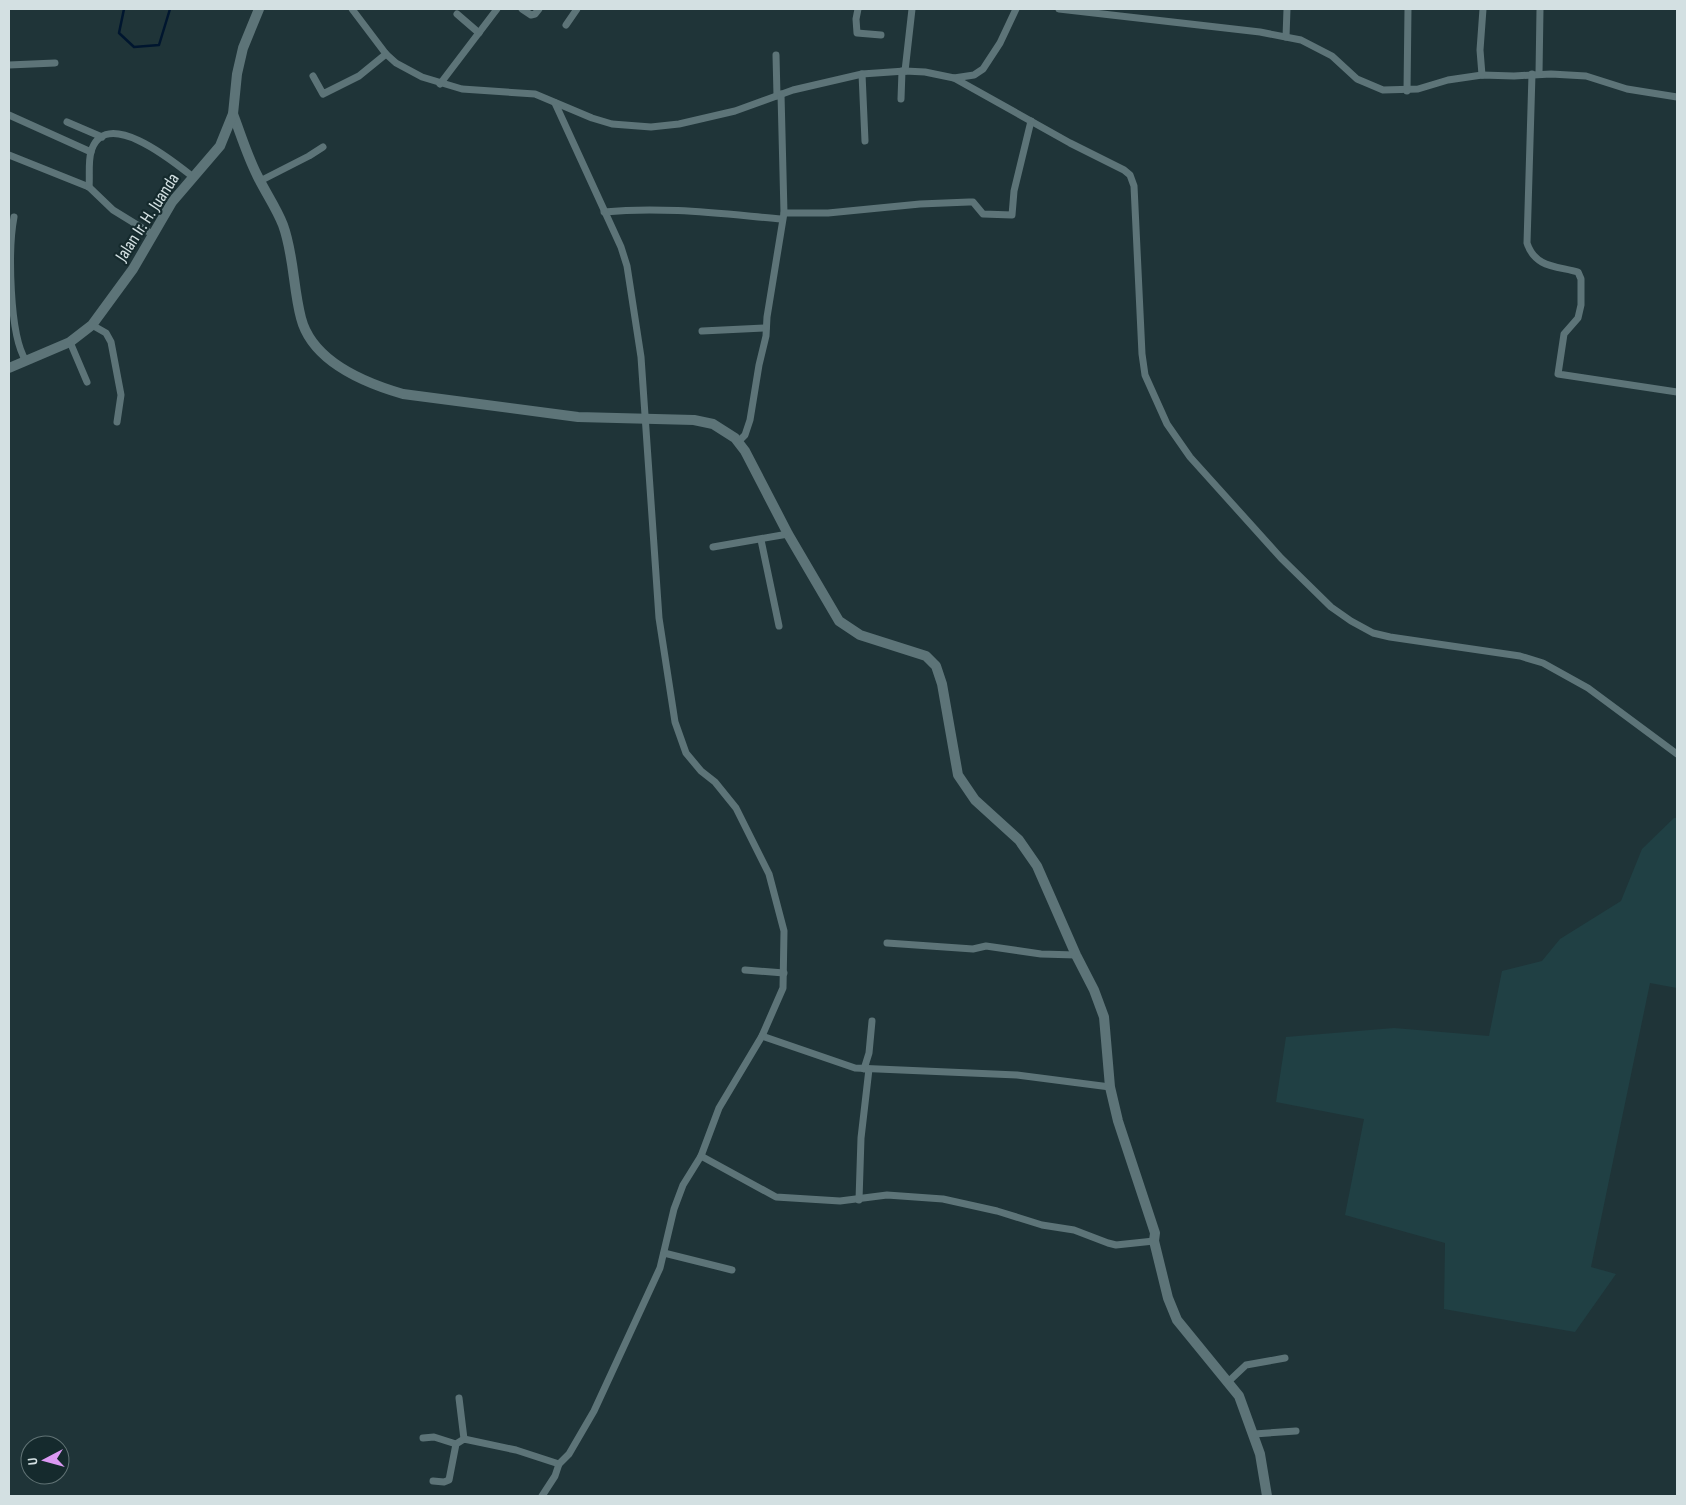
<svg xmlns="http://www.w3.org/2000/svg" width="1686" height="1505" viewBox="0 0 1686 1505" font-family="'Sofia Sans Condensed',sans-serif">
<rect width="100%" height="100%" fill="#1f3438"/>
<polygon fill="#204044" points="1674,818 1677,818 1677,988 1650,983 1591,1267 1616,1274 1575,1332 1444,1309 1445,1243 1345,1215 1364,1119 1276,1102 1286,1037 1394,1028 1489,1036 1502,971 1542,961 1560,939 1621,901 1642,849"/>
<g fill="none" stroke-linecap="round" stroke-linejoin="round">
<polyline stroke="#00162f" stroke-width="2.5" points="124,9 119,33 134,47 159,45 170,9"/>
<g stroke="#5d7478" stroke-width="7">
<polyline points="352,9 386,54 396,63 422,77 462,89 535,94 592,118 612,124 651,127 679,124 735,111 793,90 862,74 905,71 925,72 954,78 1070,143 1124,170 1130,175 1134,186 1142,354 1145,375 1167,424 1190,457 1281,558 1331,607 1351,621 1373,633 1390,637 1520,656 1543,663 1588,688 1677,754"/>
<polyline points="522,9 531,15 535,14 539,9"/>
<polyline points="858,9 856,19 857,33 881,35"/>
<polyline points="1059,9 1260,32 1301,40 1332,56 1357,79 1383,90 1418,89 1448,80 1482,75 1514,76 1551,74 1586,76 1627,89 1677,97"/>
<polyline points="457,14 479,33"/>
<polyline points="566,25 577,9"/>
<polyline points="1286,37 1287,9"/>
<polyline points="776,55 777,96"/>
<polyline points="9,65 55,63"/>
<polyline points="905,71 912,9"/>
<polyline points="862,74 865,141"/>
<path d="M 1532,74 L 1527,243 C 1535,268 1557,266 1578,272 L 1581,279 L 1581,305 L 1578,318 L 1564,334 L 1558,374 L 1677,392"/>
<polyline points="1539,74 1540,9"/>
<polyline points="1482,75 1480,50 1483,9"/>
<polyline points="313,76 323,94 359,76 386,54"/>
<polyline points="954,78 974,75 983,69 1000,43 1016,9"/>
<polyline points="440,84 497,9"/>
<polyline points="1407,91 1408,9"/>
<polyline points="781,94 784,213"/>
<polyline points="901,99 902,71"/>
<polyline points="9,115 91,152"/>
<polyline points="67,122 102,137"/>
<polyline points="9,155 89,187 113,210 152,234"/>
<polyline points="260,181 309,156 323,147"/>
<path d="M 89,187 C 90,176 88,162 91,152 C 104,105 173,161 193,177"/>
<path d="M 604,212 C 664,206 723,214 782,219"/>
<path d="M 14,217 C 8,248 9,335 26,361"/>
<polyline points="92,325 106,333 111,342 121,395 117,422"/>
<polyline points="702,331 766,328"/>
<polyline points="70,342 87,382"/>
<polyline points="738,442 745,435 750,420 759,365 766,336 767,317 784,213 828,213 920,204 969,202 973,202 983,214 1012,215 1014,191 1031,121"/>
<polyline points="761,540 779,626"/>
<polyline points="713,547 788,534"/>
<polyline points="887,943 973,949 986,946 1041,954 1076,955"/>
<polyline points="745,970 784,973"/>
<polyline points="762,1036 855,1068 1017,1075 1110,1087"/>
<polyline points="864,1069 869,1053 872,1021"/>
<polyline points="701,1156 776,1197 840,1201 887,1195 943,1199 997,1211 1042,1225 1074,1230 1108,1243 1116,1245 1154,1241"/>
<polyline points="859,1200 861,1138 869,1069"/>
<polyline points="664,1253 732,1270"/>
<polyline points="1228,1382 1246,1365 1285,1358"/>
<polyline points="459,1398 464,1439"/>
<polyline points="1254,1434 1296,1431"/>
<polyline points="423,1438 434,1437 456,1444"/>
<polyline points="433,1481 444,1482 449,1480 456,1444 464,1439 516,1450 559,1464"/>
<polyline points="542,1496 555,1476 559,1464 569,1454 594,1411 660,1268 674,1209 683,1185 701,1156 719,1108 762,1036 783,988 784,931 769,874 736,808 715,782 701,771 686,753 675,722 659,618 641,357 627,266 621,247 555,103"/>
</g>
<g stroke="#5d7478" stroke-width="10">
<path d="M 233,114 C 241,135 247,155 257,175 C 265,192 276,207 283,225 C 294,255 293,288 301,318 C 312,361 365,383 403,394 L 578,417 L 694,420 L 713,424 L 735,438 L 745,451 L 788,534 L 839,621 L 860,635 L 926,656 L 936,666 L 942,684 L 958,775 L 975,800 L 1019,840 L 1037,866 L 1076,955 L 1094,990 L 1104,1017 L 1110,1087 L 1118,1121 L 1155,1233 L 1154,1241 L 1168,1298 L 1177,1320 L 1239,1396 L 1260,1454 L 1267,1496"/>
<polyline points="9,368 70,342 92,325 133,269 172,202 220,146 233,114 237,74 243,48 259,9"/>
</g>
</g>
<g text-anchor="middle" stroke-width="4.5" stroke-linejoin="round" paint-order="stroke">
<g font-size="18" fill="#d3e0e2" stroke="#152a2d">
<text transform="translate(147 217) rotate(-57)" y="6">Jalan Ir. H. Juanda</text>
</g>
</g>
<rect width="1686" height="1505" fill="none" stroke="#d3e0e2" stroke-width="20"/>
<g transform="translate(45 1460) rotate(264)"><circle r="24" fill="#152a2d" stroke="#617375"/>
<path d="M0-4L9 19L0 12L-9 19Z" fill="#dc99f4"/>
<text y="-8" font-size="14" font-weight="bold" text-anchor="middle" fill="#d3e0e2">U</text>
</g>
</svg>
